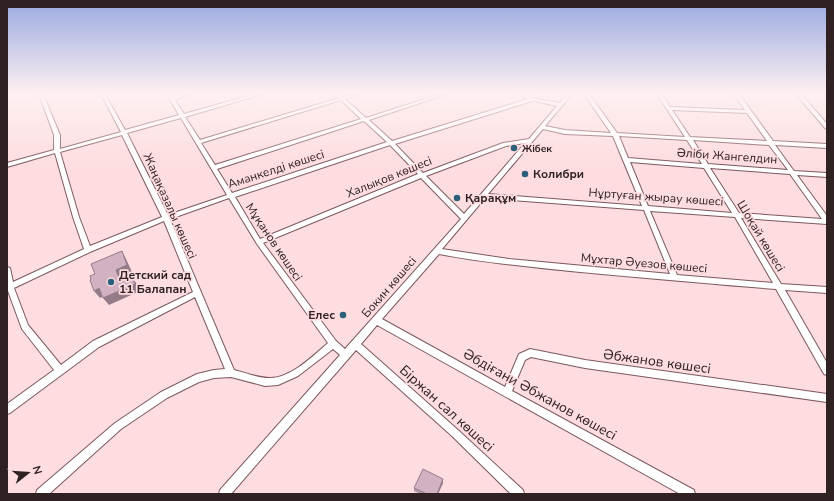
<svg xmlns="http://www.w3.org/2000/svg" width="834" height="501" viewBox="0 0 834 501" font-family="'Nunito Sans',sans-serif">
<rect width="100%" height="100%" fill="#fddde0"/>
<g fill="none" stroke-linecap="round" stroke-linejoin="round">
<g stroke="#7b595d" stroke-width="2">
<g id="minor">
<path d="M 39,94 L 43,94 L 60,135 L 60,149 L 121,132 L 101,94 L 105,94 L 125,130 L 179,115 L 167,94 L 172,94 L 173,97 L 182,94 L 190,94 L 175,100 L 184,114 L 255,94 L 263,94 L 185,117 L 200,140 L 339,98 L 335,94 L 340,94 L 343,97 L 351,94 L 359,94 L 345,99 L 366,118 L 440,94 L 447,94 L 369,120 L 392,141 L 528,99 L 518,94 L 524,94 L 532,98 L 560,103 L 567,94 L 572,94 L 545,126 L 565,130 L 611,133 L 584,94 L 589,94 L 617,133 L 685,137 L 657,94 L 662,94 L 670,107 L 745,110 L 734,94 L 739,94 L 773,141 L 827,144 L 827,148 L 775,145 L 794,171 L 827,173 L 827,177 L 797,175 L 827,216 L 827,224 L 741,218 L 781,284 L 827,287 L 827,293 L 785,290 L 827,363 L 827,375 L 824,374 L 776,289 C 711,284 646,278 580,272 C 533,267 485,263 439,254 L 382,319 L 505,387 L 519,354 L 530,349 L 585,360 L 827,394 L 827,402 L 585,368 L 531,357 L 525,360 L 512,391 L 694,490 L 695,494 L 680,494 L 377,325 L 361,344 L 458,430 L 523,490 L 524,494 L 511,494 L 452,436 L 356,350 L 231,494 L 219,494 L 220,490 L 340,355 L 333,349 L 298,376 L 278,385 L 265,386 L 231,377 L 214,378 L 199,382 L 167,398 L 121,429 L 49,494 L 36,494 L 37,490 L 115,423 L 161,392 L 197,374 L 214,370 L 225,369 L 195,297 L 99,347 L 10,413 L 7,414 L 7,404 L 54,370 L 22,329 L 8,291 L 7,291 L 7,267 L 10,268 L 13,282 L 84,249 L 73,217 L 55,153 L 7,167 L 7,163 L 54,150 L 54,135 ZM 341,100 L 361,119 L 215,165 L 201,143 ZM 532,101 L 535,101 L 557,106 L 529,139 L 503,143 L 423,173 L 395,144 ZM 672,110 L 747,113 L 767,141 L 690,137 ZM 181,118 L 227,195 L 168,215 L 127,133 ZM 364,121 L 387,142 L 232,193 L 217,169 ZM 543,129 L 565,134 L 613,136 L 642,206 L 488,194 ZM 122,135 L 162,217 L 90,246 L 79,217 L 60,152 ZM 619,136 L 687,140 L 702,164 L 628,158 ZM 693,140 L 769,145 L 788,170 L 708,164 ZM 525,143 L 464,214 L 426,176 L 506,146 ZM 390,145 L 418,174 L 260,239 L 235,197 ZM 630,162 L 704,168 L 732,213 L 648,206 ZM 710,168 L 790,174 L 822,219 L 739,213 ZM 421,178 L 461,219 L 345,349 L 336,341 L 263,243 ZM 229,198 L 257,244 L 328,343 C 313,356 291,378 270,378 C 258,378 246,373 234,370 L 170,219 ZM 485,198 L 644,210 L 670,274 L 509,259 L 442,249 ZM 650,211 L 735,217 L 773,283 L 677,275 ZM 164,221 L 193,292 L 93,341 L 61,365 L 28,325 L 14,288 L 90,252 Z"/>
<polygon points="796,94 801,94 827,124 827,129 825,128"/>
</g>
</g>
<use href="#minor" fill="#fff" fill-rule="evenodd"/>
</g>
<polygon fill="#b598a8" points="443,479 443,483 438,494 420,494 414,491 414,488"/>
<g fill="#937c88">
<polygon points="122,251 126,259 132,272 121,277 125,288 120,281 116,270"/>
<polygon points="131,276 136,283 140,291 109,305 103,298"/>
<polygon points="99,288 105,295 100,298 94,291"/>
<polygon points="443,479 443,483 438,494 437,494"/>
</g>
<g fill="#d2b1c3" stroke="#937c88">
<polygon points="122,251 127,265 116,270 120,281 131,276 135,284 103,298 99,288 94,291 90,280 91,279 90,276 95,274 91,264"/>
<polygon points="423,469 443,479 437,494 427,494 414,488"/>
</g>
<linearGradient id="sky" x2="0" y2="1"><stop stop-color="#99aae0"/><stop offset="0.57" stop-color="#fef0f1"/><stop offset="1" stop-color="#fef0f1" stop-opacity="0"/></linearGradient>
<rect width="834" height="164" fill="url(#sky)"/>
<g fill="#2b5f7b" stroke="#fddde0" stroke-width="1.5">
<circle cx="514" cy="148" r="4"/>
<circle cx="525" cy="174" r="4"/>
<circle cx="457" cy="198" r="4"/>
<circle cx="111" cy="282" r="4"/>
<circle cx="343" cy="315" r="4"/>
</g>
<g text-anchor="middle" stroke-width="3.5" stroke-linejoin="round" paint-order="stroke">
<g font-size="10" font-weight="bold" fill="#302223" stroke="#fddde0" text-anchor="start">
<text x="522" y="152">Жібек</text>
</g>
<g font-size="12" fill="#302223" stroke="#fddde0">
<text transform="translate(727 156) rotate(4)" y="4">Әліби Жангелдин</text>
<text transform="translate(276 169) rotate(-18)" y="4">Аманкелді көшесі</text>
<text transform="translate(389 177) rotate(-22)" y="4">Халықов көшесі</text>
<text transform="translate(656 197) rotate(4)" y="4">Нұртуған жырау көшесі</text>
<text transform="translate(170 206) rotate(66)" y="4">Жаңақазалы көшесі</text>
<text transform="translate(761 236) rotate(59)" y="4">Шоқай көшесі</text>
<text transform="translate(274 242) rotate(56)" y="4">Мұқанов көшесі</text>
<text transform="translate(644 263) rotate(5)" y="4">Мұхтар Әуезов көшесі</text>
<text transform="translate(389 287) rotate(-49)" y="4">Бокин көшесі</text>
</g>
<g font-size="12" font-weight="bold" fill="#302223" stroke="#fddde0" text-anchor="start">
<text x="533" y="178">Колибри</text>
<text x="465" y="202">Қарақұм</text>
<text x="119" y="279">Детский сад<tspan x="119" dy="14">11 Балапан</tspan></text>
<text x="335" y="319" text-anchor="end">Елес</text>
</g>
<g font-size="14" fill="#302223" stroke="#fddde0">
<text transform="translate(657 361) rotate(8)" y="5">Әбжанов көшесі</text>
<text transform="translate(540 394) rotate(29)" y="5">Әбдіғани Әбжанов көшесі</text>
<text transform="translate(447 408) rotate(42)" y="5">Біржан сал көшесі</text>
</g>
</g>
<rect width="834" height="501" fill="none" stroke="#302223" stroke-width="16"/>
<g transform="translate(28 473) rotate(73)" stroke="#fddde0" stroke-width="3" paint-order="stroke">
<path d="M0-3L7 15L0 10L-7 15Z" fill="#302223"/>
<text y="-6" font-size="11" font-weight="bold" text-anchor="middle" fill="#302223">N</text>
</g>
</svg>
